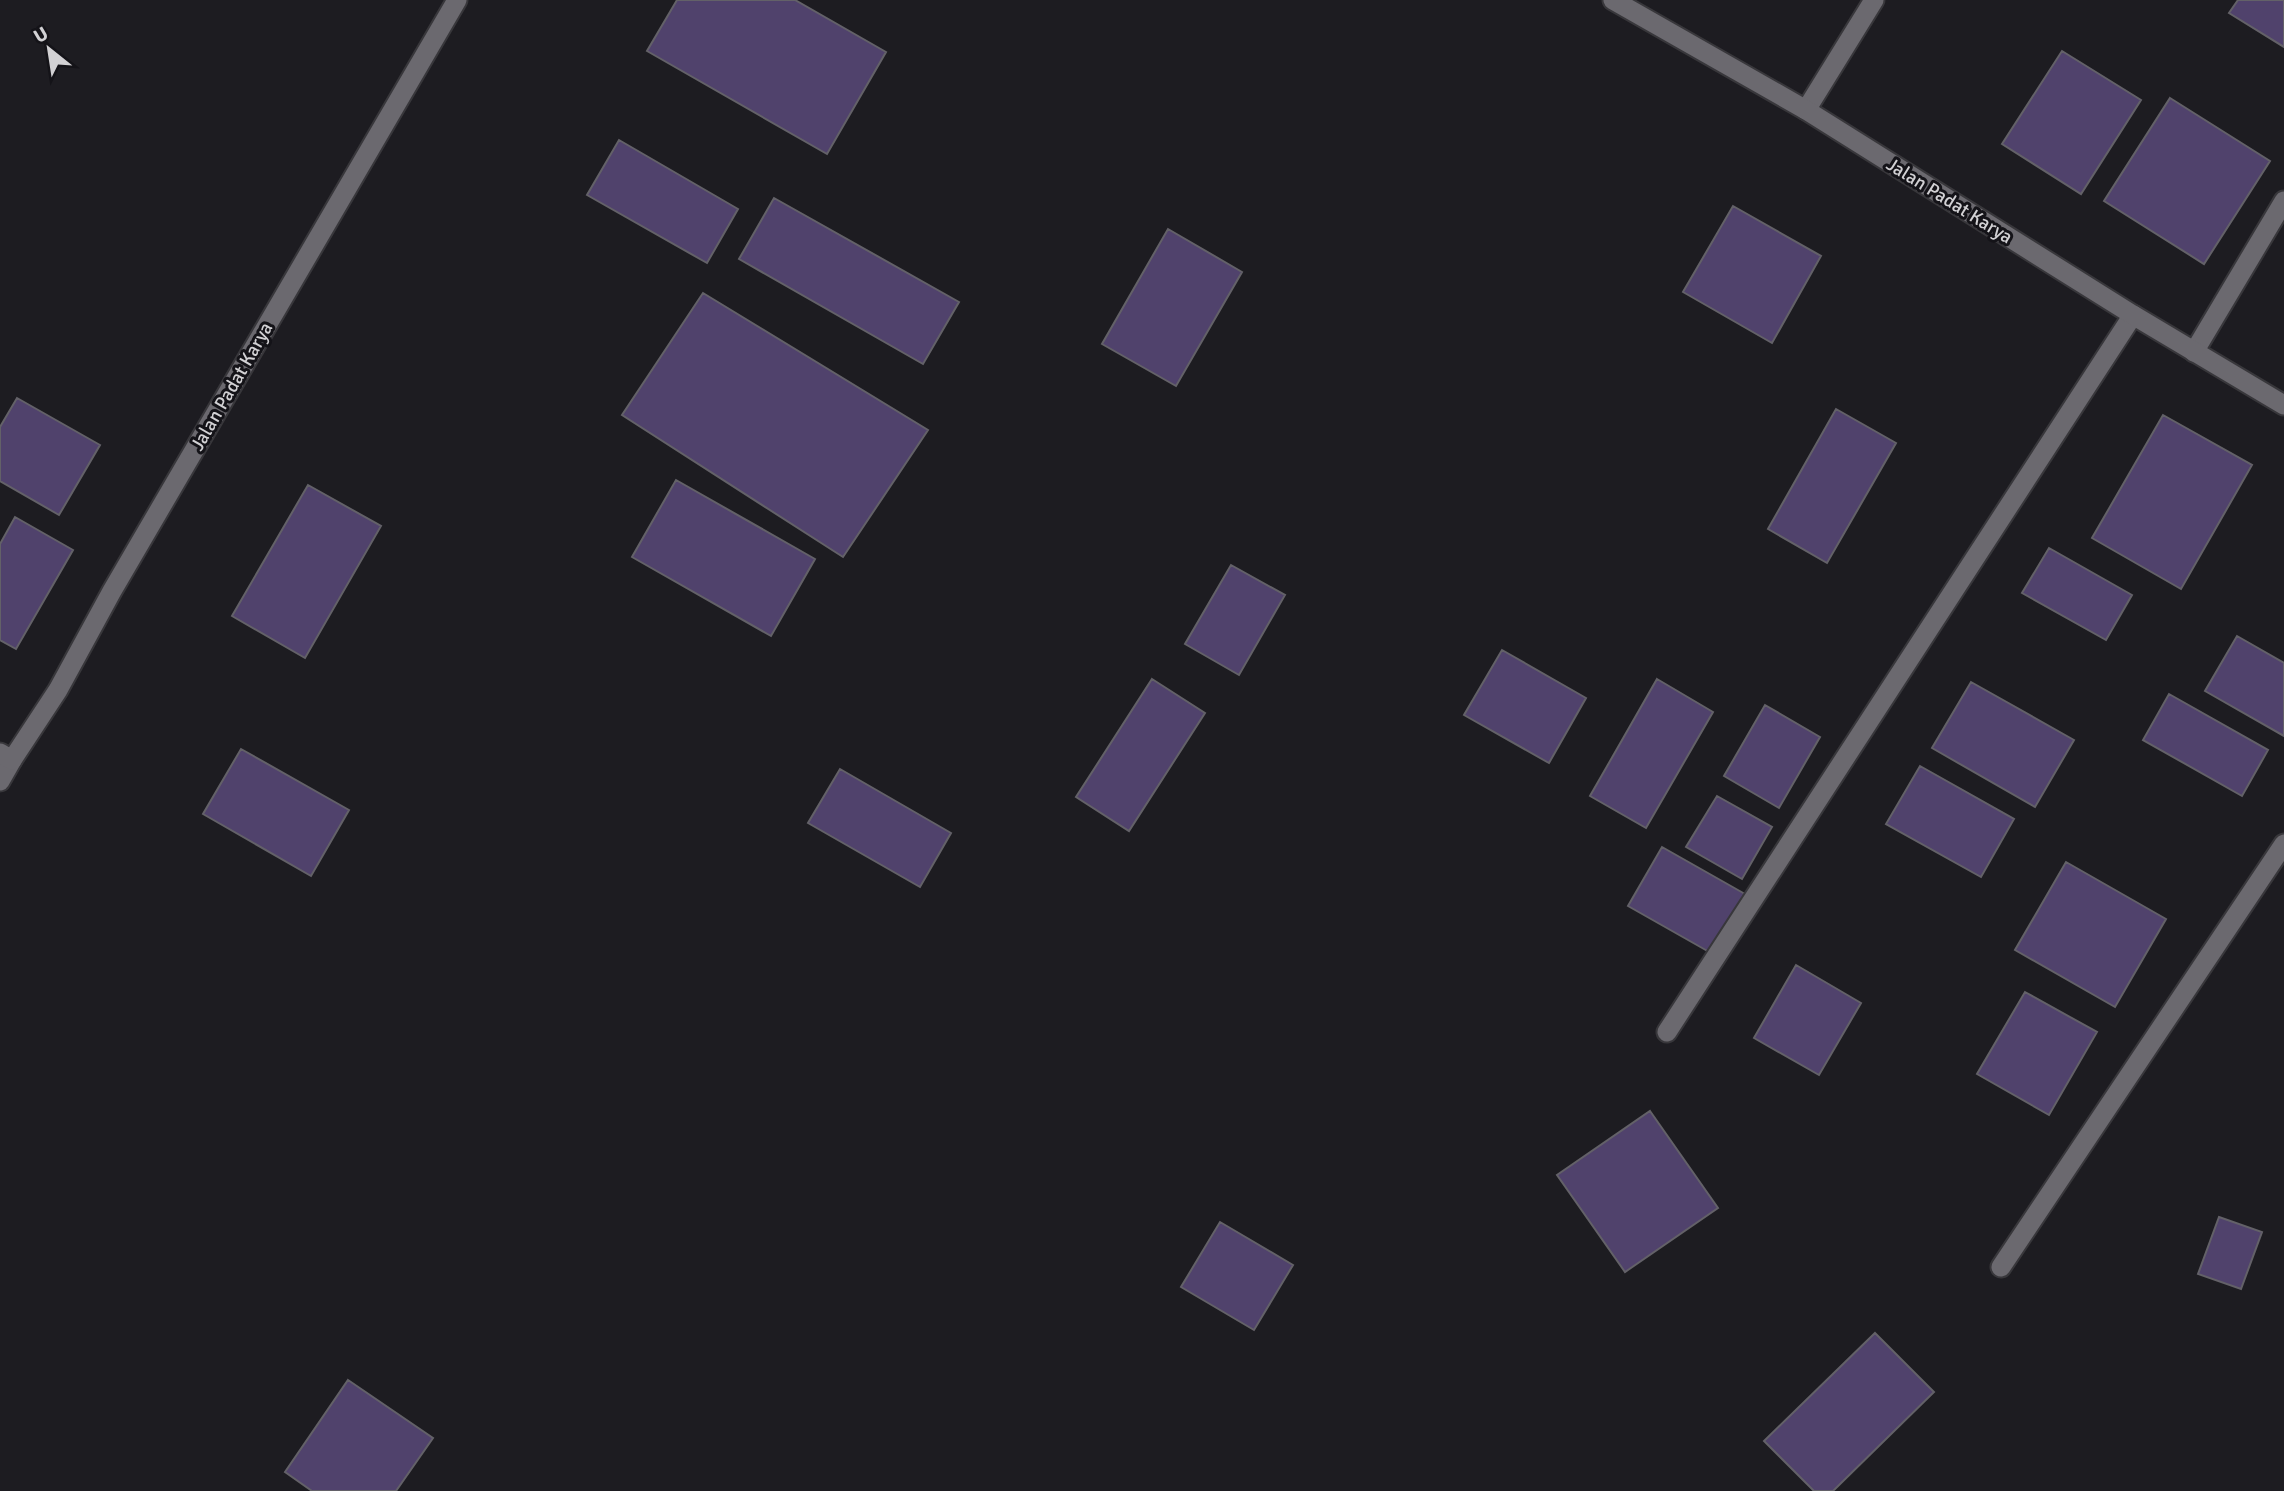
<svg xmlns="http://www.w3.org/2000/svg" width="2284" height="1491" viewBox="0 0 2284 1491" font-family="Signika,sans-serif">
<style>
.building{fill:#50426c;stroke:#636168;stroke-width:2}
.lines{fill:none;stroke-linecap:round;stroke-linejoin:round}
.minor-casing{stroke:#38373b;stroke-width:23}
.tertiary-casing{stroke:#38373b;stroke-width:23}
.minor{stroke:#6b696f;stroke-width:19}
.tertiary{stroke:#6b696f;stroke-width:19}
.labels{text-anchor:middle;stroke-width:6;stroke-linejoin:round;paint-order:stroke}
.street-label{font-size:19px;fill:#d2d1d4;stroke:#141318}
</style>
<rect width="100%" height="100%" fill="#1d1c21"/>
<path class="building" d="M677,0H795L886,52L827,154L647,51Z
M2238,0H2284V47L2229,13Z
M2062,51L2141,100L2081,194L2002,144Z
M2170,98L2270,161L2204,264L2104,201Z
M619,140L738,209L707,263L587,195Z
M774,198L959,302L923,364L739,259Z
M1733,206L1821,256L1772,343L1683,292Z
M1168,229L1242,272L1176,386L1102,344Z
M703,293L928,430L843,557L622,415Z
M17,398L100,445L59,515L0,481V427Z
M1836,409L1896,443L1827,563L1768,529Z
M2163,415L2252,465L2181,589L2092,538Z
M676,480L815,559L771,636L632,557Z
M308,485L381,526L305,658L232,616Z
M15,517L73,550L16,649L0,640V544Z
M2049,548L2132,595L2106,640L2022,593Z
M1231,565L1285,595L1239,675L1185,644Z
M2237,636L2284,663V736L2205,691Z
M1502,650L1586,698L1549,763L1464,715Z
M1152,679L1205,713L1129,831L1076,797Z
M1657,679L1713,712L1646,828L1590,796Z
M1971,682L2074,740L2035,807L1932,748Z
M2169,694L2268,750L2242,796L2143,740Z
M1765,705L1820,737L1779,808L1724,776Z
M241,749L349,810L311,876L203,814Z
M1920,766L2014,819L1981,877L1886,824Z
M840,769L951,833L920,887L808,823Z
M1717,796L1772,827L1742,879L1686,847Z
M1662,847L1745,894L1711,953L1628,906Z
M2066,862L2166,919L2115,1007L2015,950Z
M1796,965L1861,1003L1819,1075L1754,1038Z
M2025,992L2097,1032L2049,1115L1977,1074Z
M1650,1111L1718,1208L1625,1272L1557,1175Z
M2219,1217L2262,1232L2241,1289L2198,1274Z
M1220,1222L1293,1265L1254,1330L1181,1287Z
M1875,1333L1934,1392L1833,1491H1814L1764,1441Z
M348,1380L433,1438L396,1491H312L285,1472Z"/>
<g class="lines">
<defs>
<path id="minor" d="M1806,110L1874,0
M2194,352L2284,201
M0,781L12,760
M1667,1032L2133,315
M2001,1267L2284,844"/>
<path id="tertiary" d="M1613,0L1806,110L2133,315L2284,405
M0,753L12,760L58,690L112,591L457,0"/>
</defs>
<use href="#minor" class="minor-casing"/>
<use href="#tertiary" class="tertiary-casing"/>
<use href="#minor" class="minor"/>
<use href="#tertiary" class="tertiary"/>
</g>
<g class="labels">
<g class="street-label">
<text transform="translate(1950 200) rotate(32)" y="7">Jalan Padat Karya</text>
<text transform="translate(231 386) rotate(-60)" y="7">Jalan Padat Karya</text>
</g>
</g>
<g transform="translate(49 49) rotate(330)" stroke="#141318" stroke-width="5" paint-order="stroke">
<path d="M0-5L12 26L0 18L-12 26Z" fill="#d2d1d4"/>
<text y="-10" font-size="19" font-weight="bold" text-anchor="middle" fill="#d2d1d4">U</text>
</g>
</svg>
